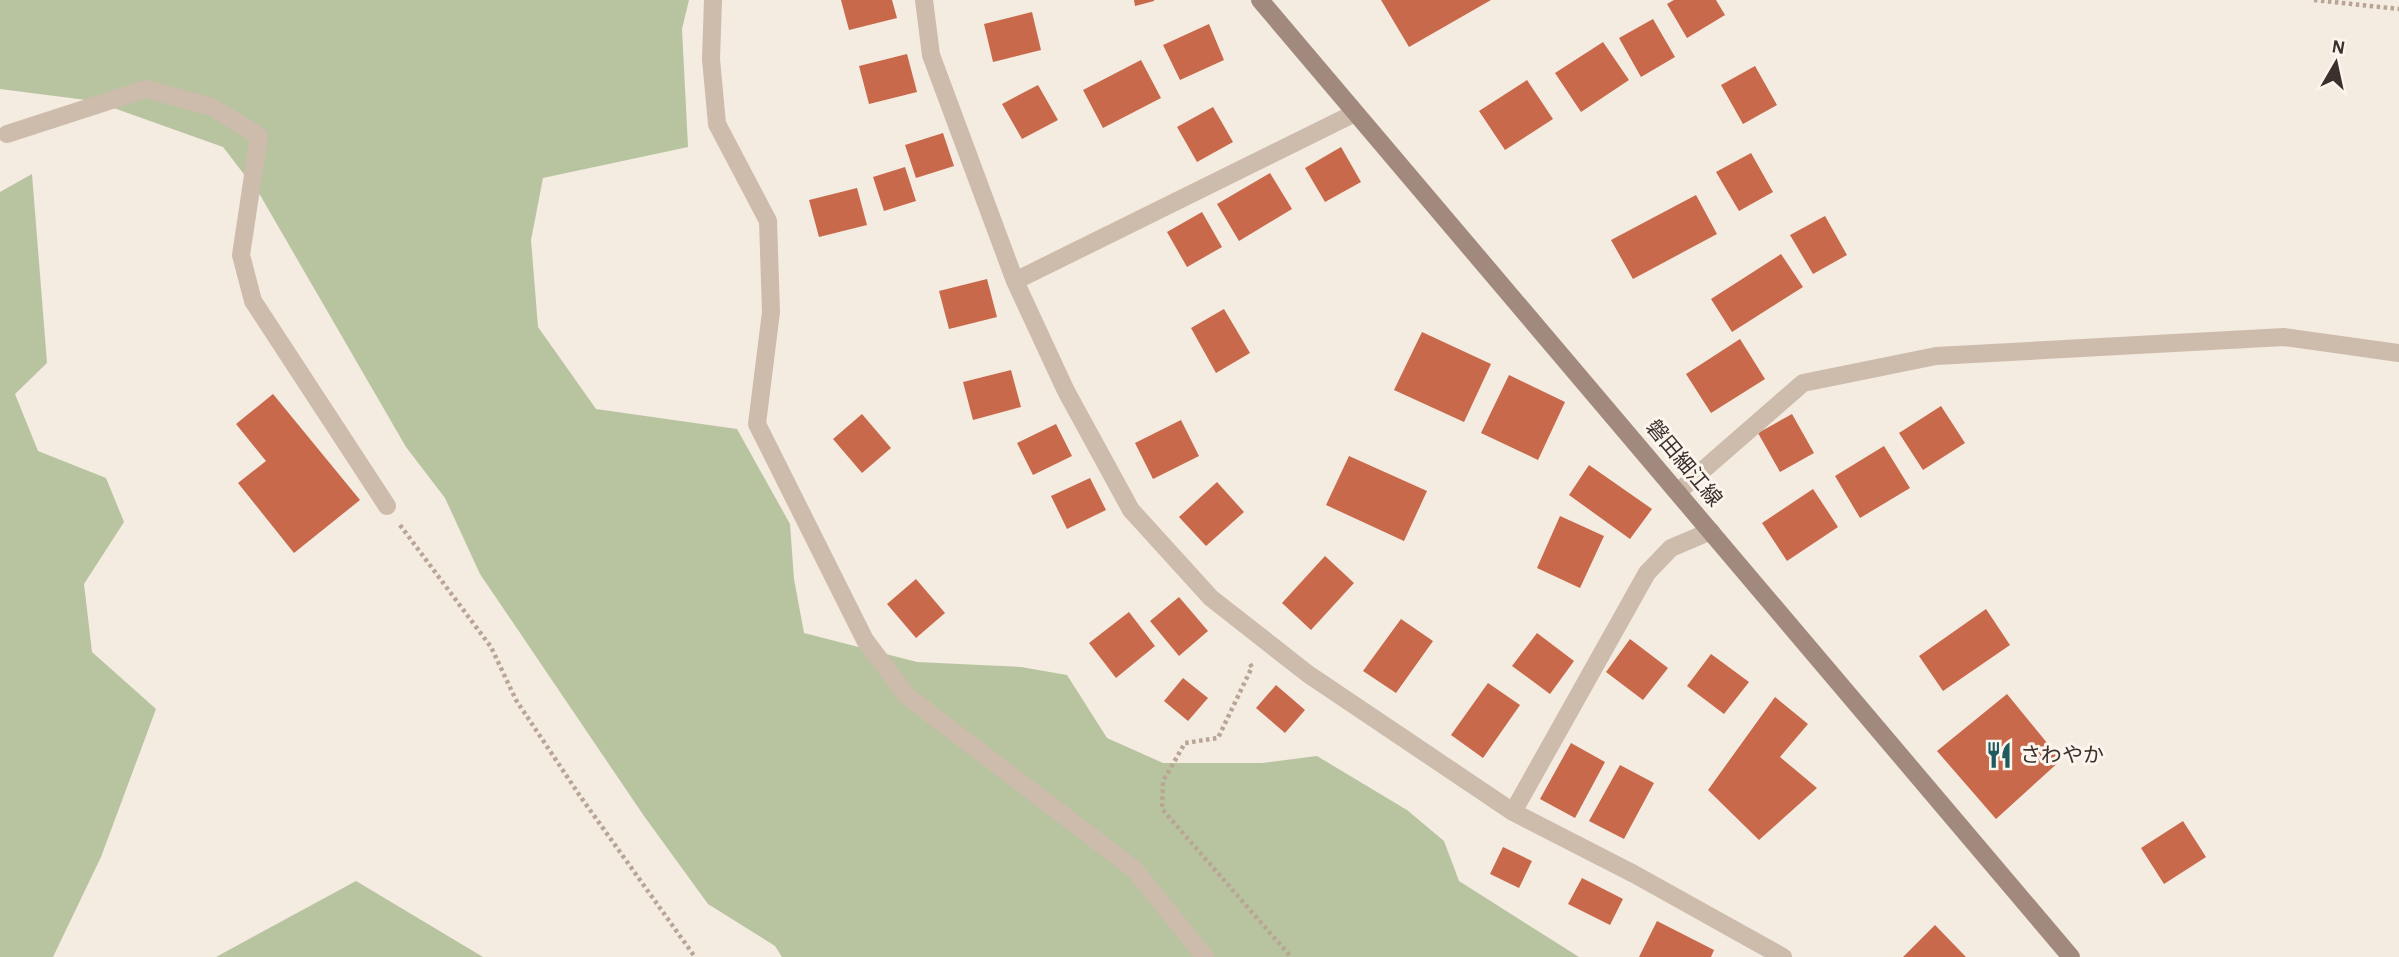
<svg xmlns="http://www.w3.org/2000/svg" width="2399" height="957" viewBox="0 0 2399 957" font-family="'Alegreya Sans','Noto Sans JP',sans-serif">
<style>
.green{fill:#b8c4a0}
.building{fill:#c8694b}
.lines{fill:none;stroke-linecap:round;stroke-linejoin:round}
.path{stroke:#b9a596;stroke-width:4.5;stroke-dasharray:3.5 3.5;stroke-linecap:butt}
.street{stroke:#cdbbac;stroke-width:18}
.secondary{stroke:#a18a7d;stroke-width:18}
.labels{text-anchor:middle;stroke-width:6;stroke-linejoin:round;paint-order:stroke}
.street-label{font-size:21px;fill:#3b302b;stroke:#fbf5ee}
.poi-label{font-size:21px;fill:#3b302b;stroke:#fbf5ee;text-anchor:start}
</style>
<rect width="100%" height="100%" fill="#f4ebe1"/>
<path class="green" d="M0,0H689L682,29L688,147L543,178L531,240L538,327L596,409L737,429L790,524L794,579L804,633L917,662L1021,667L1067,675L1107,738L1163,763H1262L1317,756L1407,810L1444,841L1459,881L1579,957H782L775,946L708,904L644,816L480,574L445,498L406,447L260,195L223,147L94,101L0,89Z
M32,174L47,363L15,394L38,451L106,478L124,522L84,584L92,652L156,709L101,857L53,957H0V192Z
M356,881L483,957H216Z"/>
<path class="building" d="M841,0H892L897,18L849,30Z
M1134,0H1154V1L1135,6Z
M1381,0H1491L1409,47Z
M1674,0H1716L1725,15L1687,38L1667,4Z
M1032,12L1041,50L993,62L984,24Z
M1653,19L1675,57L1641,77L1619,38Z
M1209,24L1224,60L1180,80L1163,45Z
M1603,42L1629,80L1581,112L1555,73Z
M907,54L917,92L869,104L859,66Z
M1141,60L1161,98L1103,128L1083,90Z
M1755,66L1777,105L1743,124L1721,85Z
M1527,80L1553,119L1505,150L1479,111Z
M1038,85L1058,120L1022,139L1002,104Z
M1213,107L1233,142L1197,162L1177,127Z
M943,133L954,166L916,178L905,145Z
M1341,147L1361,182L1325,202L1305,168Z
M1751,153L1773,192L1739,211L1716,172Z
M905,167L916,201L884,211L873,177Z
M1270,173L1292,209L1239,241L1217,204Z
M857,188L867,225L819,237L809,200Z
M1696,195L1717,234L1633,279L1611,240Z
M1202,212L1222,247L1187,267L1167,232Z
M1825,216L1847,255L1813,274L1790,235Z
M1781,254L1803,287L1732,332L1711,299Z
M987,279L997,317L949,329L939,291Z
M1224,309L1250,353L1216,373L1191,328Z
M1422,332L1491,364L1464,422L1394,390Z
M1740,339L1765,379L1711,413L1686,374Z
M1011,370L1021,407L973,420L963,382Z
M1509,375L1565,402L1538,460L1481,433Z
M273,394L360,500L294,553L238,483L266,461L236,424Z
M1941,406L1965,443L1923,470L1899,433Z
M862,414L891,448L862,473L833,439Z
M1792,414L1814,453L1780,472L1758,433Z
M1181,420L1199,456L1153,479L1135,443Z
M1056,424L1072,456L1033,475L1017,443Z
M1884,446L1910,488L1860,518L1835,476Z
M1349,456L1427,491L1404,541L1326,505Z
M1589,465L1652,509L1630,539L1569,495Z
M1090,478L1106,510L1067,529L1051,496Z
M1217,482L1244,512L1206,546L1179,517Z
M1813,489L1838,527L1787,561L1762,523Z
M1560,516L1604,536L1580,588L1537,568Z
M1325,556L1354,583L1311,630L1282,603Z
M916,579L945,613L916,638L887,604Z
M1179,597L1208,631L1179,656L1150,621Z
M1986,609L2010,645L1943,691L1919,656Z
M1129,612L1155,646L1116,678L1089,643Z
M1401,619L1433,641L1396,693L1363,671Z
M1537,633L1574,661L1550,694L1512,666Z
M1630,639L1668,668L1643,700L1606,672Z
M1711,654L1749,682L1724,714L1687,686Z
M1183,678L1208,698L1188,721L1164,701Z
M1488,683L1520,705L1483,758L1451,735Z
M1276,685L1305,710L1285,733L1256,708Z
M2007,694L2061,760L1996,819L1937,751Z
M1775,697L1808,724L1780,757L1817,788L1759,840L1708,790Z
M1571,743L1605,762L1575,818L1540,799Z
M1620,765L1654,783L1624,839L1589,821Z
M2183,821L2206,857L2164,884L2141,848Z
M1503,847L1532,861L1519,888L1490,874Z
M1582,878L1623,899L1610,925L1568,904Z
M1657,921L1714,950L1711,957H1639Z
M1935,925L1966,957H1903Z"/>
<g class="lines">
<path class="path" d="M2314,0L2399,9
M400,525L491,647L516,700L580,796L695,957
M1250,664L1252,667L1218,738L1185,743L1163,781L1162,809L1291,957"/>
<path class="street" d="M713,0L711,59L717,124L768,221L771,312L757,424L865,640L907,696L1134,869L1205,957
M924,0L931,55L1015,281L1066,391L1131,510L1211,598L1308,674L1513,812L1634,874L1783,957
M7,134L146,89L212,107L259,136L241,255L253,301L387,506
M1015,281L1355,113
M1679,491L1803,383L1936,356L2284,337L2399,353
M1513,812L1647,573L1671,548L1711,531"/>
<path class="secondary" d="M1260,0L2071,957"/>
</g>
<defs>
<symbol id="restaurant-bare" viewBox="-9 -9 18 18"><path d="M-5-6h1v4h1v-4h1v4h1v-4h1v5L-1.5 .5V6h-2V.5L-5-1ZM5-6V6H3V1.5H1.5Q1.5-4 5-6Z" fill="#1f5a5e" stroke="#fbf5ee" stroke-width="2.5" paint-order="stroke"/></symbol>
</defs>
<g fill-rule="evenodd">
<use href="#restaurant-bare" x="1980" y="736" width="38" height="38"/>
</g>
<g class="labels">
<g class="street-label">
<text transform="translate(1684 463) rotate(50)" y="7">磐田細江線</text>
</g>
<g class="poi-label">
<text x="2020" y="762">さわやか</text>
</g>
</g>
<g transform="translate(2336 63) rotate(9)" stroke="#fbf5ee" stroke-width="5" paint-order="stroke">
<path d="M0-5L12 26L0 18L-12 26Z" fill="#3b302b"/>
<text y="-10" font-size="19" font-weight="bold" text-anchor="middle" fill="#3b302b">N</text>
</g>
</svg>
